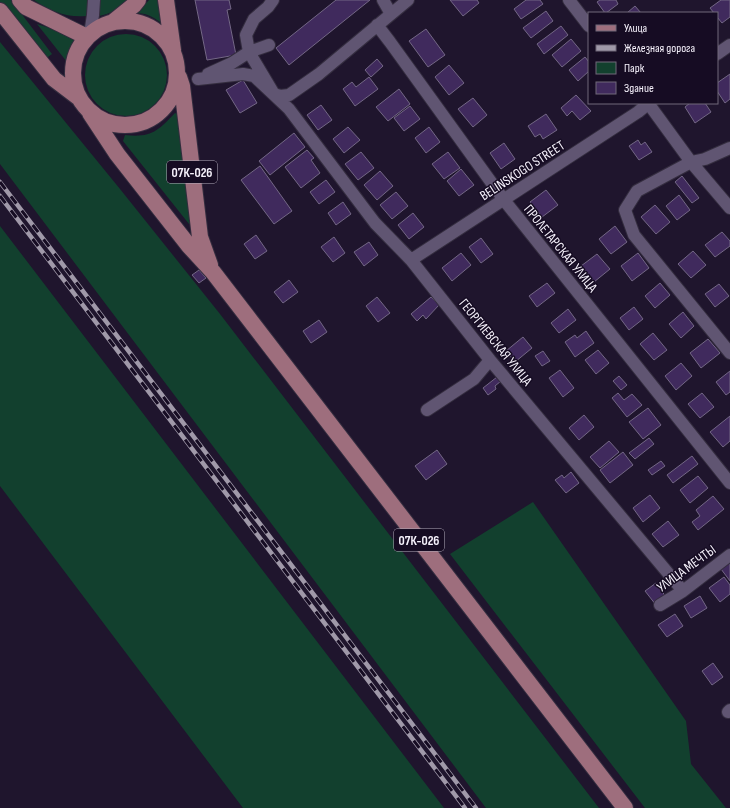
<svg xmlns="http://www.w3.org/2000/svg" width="730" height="808" viewBox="0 0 730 808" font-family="'Sofia Sans Condensed',sans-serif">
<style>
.green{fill:#12402e}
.building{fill:#402a5d;stroke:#736785}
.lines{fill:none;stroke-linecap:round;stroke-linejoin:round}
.minor-casing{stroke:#342d3f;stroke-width:14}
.major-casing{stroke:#342d3f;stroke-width:18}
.minor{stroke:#605572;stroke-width:12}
.major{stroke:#9e6e7d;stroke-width:16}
.rail-casing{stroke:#a099a9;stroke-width:4.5}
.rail{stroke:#160c23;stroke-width:3;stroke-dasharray:9;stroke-linecap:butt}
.labels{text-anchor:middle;stroke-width:3;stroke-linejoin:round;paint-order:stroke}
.shield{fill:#160c23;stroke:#b3adbb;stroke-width:1}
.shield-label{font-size:13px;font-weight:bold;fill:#f6f2fc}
.street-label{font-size:14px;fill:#f6f2fc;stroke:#160c23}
</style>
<rect width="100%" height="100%" fill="#1f152d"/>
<path class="green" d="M0,0H11L52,54L44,60L0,2Z
M34,0H90L89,8L86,16C68,18 49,11 34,0Z
M99,0H130C120,7 111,14 99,16Z
M149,0H162L165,26C155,18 150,14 137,13Z
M37,24L59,31L79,35L72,49L67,62Z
M85 75a41 41 0 1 1 82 0a41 41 0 1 1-82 0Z
M0,42L120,189L220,314L599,808H486L0,164Z
M175,113L180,115L194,221L189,224L123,141L125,135C151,138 158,131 175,113Z
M0,226L444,808H243L0,486Z
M533,502L686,721L691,764L726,808H645L450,554Z"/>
<path class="building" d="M195,0H229L231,9L227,10L236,55L207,60Z
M336,0H370L289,65L276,48Z
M450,0H477L479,3L463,16Z
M526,0H540L543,4L521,19L514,9Z
M600,0H616L618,4L606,13H605L597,2Z
M721,0H730V17L722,23L717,17V13H714L710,8Z
M635,6L641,13H627Z
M546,11L553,21L531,38L523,28Z
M561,26L568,35L544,54L537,44Z
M426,29L445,55L428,67L409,41Z
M571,39L581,51L562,67L552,55Z
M585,57L589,62V71L578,81L569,70Z
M377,59L383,66L371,77L365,70Z
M449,65L464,83L449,95L435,77Z
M730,74V99L725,103L717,91V83Z
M369,77L378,89L355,106L343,89L352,82L356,87Z
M243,80L257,103L240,113L226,90Z
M399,89L410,104L388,121L376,107Z
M576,95L591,111L580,120L572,111L567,116L561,108Z
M473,98L487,115L473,127L458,109Z
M690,103H705L711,112L695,123L685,107Z
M321,105L332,120L318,130L307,115Z
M410,106L420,119L404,131L394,118Z
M546,114L557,130L543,139L540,134L535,137L528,126Z
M348,127L360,140L344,153L333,139Z
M429,127L440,142L426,153L415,138Z
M294,133L305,147L270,175L259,161Z
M638,140L641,145L645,142L652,152L639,160L629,146Z
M504,143L515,159L501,169L490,153Z
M307,150L314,158L311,160L320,173L301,188L285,167Z
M361,152L374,168L358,180L345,164Z
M448,152L460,168L444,179L432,164Z
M260,166L292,211L274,224L241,180Z
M461,169L474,185L459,196L447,181Z
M380,171L393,186L377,200L364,185Z
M682,176L699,198L692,203L675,182Z
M326,180L335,192L319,204L310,192Z
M546,190L558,205L542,217L530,202Z
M396,192L408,206L392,219L380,205Z
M679,195L690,210L677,220L666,206Z
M343,202L351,214L336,225L328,213Z
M655,205L670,222L656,234L641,217Z
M413,213L424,227L409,239L398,225Z
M615,226L627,242L611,254L599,239Z
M722,232L730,241V246L715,257L705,245Z
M256,235L267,251L255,259L244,244Z
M334,237L345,253L333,262L321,247Z
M481,238L493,254L481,263L469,247Z
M369,242L378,255L364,266L354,252Z
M693,251L706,265L691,278L678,264Z
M461,253L471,265L452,281L442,268Z
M638,253L649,268L632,281L621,266Z
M597,254L610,269L594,282L581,266Z
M199,270L206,278L199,283L192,275Z
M289,280L298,292L283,303L274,292Z
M547,283L555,293L537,307L529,296Z
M660,283L670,295L655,308L645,296Z
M719,284L729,296L715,307L705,294Z
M377,297L390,313L378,322L366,306Z
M431,297L439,305L426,319L423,315L417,321L411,314Z
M634,307L643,319L629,330L620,318Z
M568,309L576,320L559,333L551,323Z
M683,312L694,326L681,338L669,324Z
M319,320L327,332L311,343L303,331Z
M586,331L594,343L575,357L565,342L575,335L577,338Z
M653,333L667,350L654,360L640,344Z
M523,337L532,348L515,362L506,351Z
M708,339L720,353L701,368L690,353Z
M598,350L609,363L596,374L585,360Z
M543,351L550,361L542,366L535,356Z
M681,363L692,376L676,390L665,376Z
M560,370L574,388L563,397L549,378Z
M730,371V392L726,395L716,382Z
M619,376L627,385L621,390L613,381Z
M497,377L501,381L495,386L496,389L488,395L483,388Z
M618,393L624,400L632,394L642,405L627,417L612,398Z
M702,393L714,407L700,418L688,404Z
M648,408L661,425L643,439L629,422Z
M584,415L594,427L579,440L569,428Z
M730,416V441L723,447L710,432Z
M649,438L654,444L635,459L629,453Z
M609,441L619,452L600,468L590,457Z
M437,450L447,464L426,480L415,466Z
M623,452L633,465L610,483L600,470Z
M692,456L698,464L673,483L667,475Z
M661,461L665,466L652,475L648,470Z
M571,472L579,483L566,493L555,480L562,475L564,478Z
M698,476L708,488L690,503L680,490Z
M650,495L660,508L643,522L633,508Z
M713,496L724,509L698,530L692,522L700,516L696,510Z
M668,521L679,535L663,547L652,534Z
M730,562V581L721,569Z
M724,577L730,585V594L720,602L709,588Z
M656,583L666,597L656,605L645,591Z
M700,596L707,608L691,618L684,606Z
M675,614L683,626L667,637L658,625Z
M713,663L723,677L712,685L702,671Z"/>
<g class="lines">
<defs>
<path id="minor" d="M273,0L268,7L254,19L246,35L249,52L274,94L280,96L289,95L319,74L408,0
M383,0L391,14
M569,0L589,26
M377,25L390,42L504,200L730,483
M90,34L93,15L94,0
M717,54L730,45
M208,74L232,63L249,52L269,45
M198,79L243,74L254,76L289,109L375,223L411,260L490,360L683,591
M648,103L691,162L730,208
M730,148L705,159L691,162L637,191L625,210L634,235L730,353
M411,260L638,112L649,103
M427,410L474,379L490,360
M660,605L683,591L730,555
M728,712L730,710"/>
<path id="major" d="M20,0L26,7L87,37
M166,0L173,50
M0,11L54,79L79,98
M73 73a52 52 0 1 1 104 0a52 52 0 1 1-104 0Z
M113,22L134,5L138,0
M179,77L182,86L200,237L210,265
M90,113L117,154L189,246L213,272L625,808"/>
</defs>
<use href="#minor" class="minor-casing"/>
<use href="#major" class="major-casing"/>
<use href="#minor" class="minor"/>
<use href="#major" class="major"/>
<defs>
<path id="rail" d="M0,182L476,808
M0,196L465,808"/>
</defs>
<use href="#rail" class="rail-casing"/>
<use href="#rail" class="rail"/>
</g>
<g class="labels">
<g class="shield">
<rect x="167" y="161" width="50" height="22" rx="3"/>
<rect x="394" y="529" width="50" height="22" rx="3"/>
</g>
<g class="shield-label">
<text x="192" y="177">07К-026</text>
<text x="419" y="545">07К-026</text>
</g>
<g class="street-label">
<text transform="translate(522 170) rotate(-33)" y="5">BELINSKOGO STREET</text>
<text transform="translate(561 248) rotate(51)" y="5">ПРОЛЕТАРСКАЯ УЛИЦА</text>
<text transform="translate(496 342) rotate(51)" y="5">ГЕОРГИЕВСКАЯ УЛИЦА</text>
<text transform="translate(686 568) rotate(-36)" y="5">УЛИЦА МЕЧТЫ</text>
</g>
</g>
<rect x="588" y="12" width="130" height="92" fill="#160c23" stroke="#70687a"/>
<rect x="596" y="25" width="20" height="6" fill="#9e6e7d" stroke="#70687a"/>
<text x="624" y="32" font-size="12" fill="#f6f2fc">Улица</text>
<rect x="596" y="45" width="20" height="6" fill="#a099a9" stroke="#70687a"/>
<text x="624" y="52" font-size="12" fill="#f6f2fc">Железная дорога</text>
<rect x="596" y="62" width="20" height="12" fill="#12402e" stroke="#70687a"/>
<text x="624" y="72" font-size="12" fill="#f6f2fc">Парк</text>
<rect x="596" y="82" width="20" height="12" fill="#402a5d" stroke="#70687a"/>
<text x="624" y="92" font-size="12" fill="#f6f2fc">Здание</text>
</svg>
